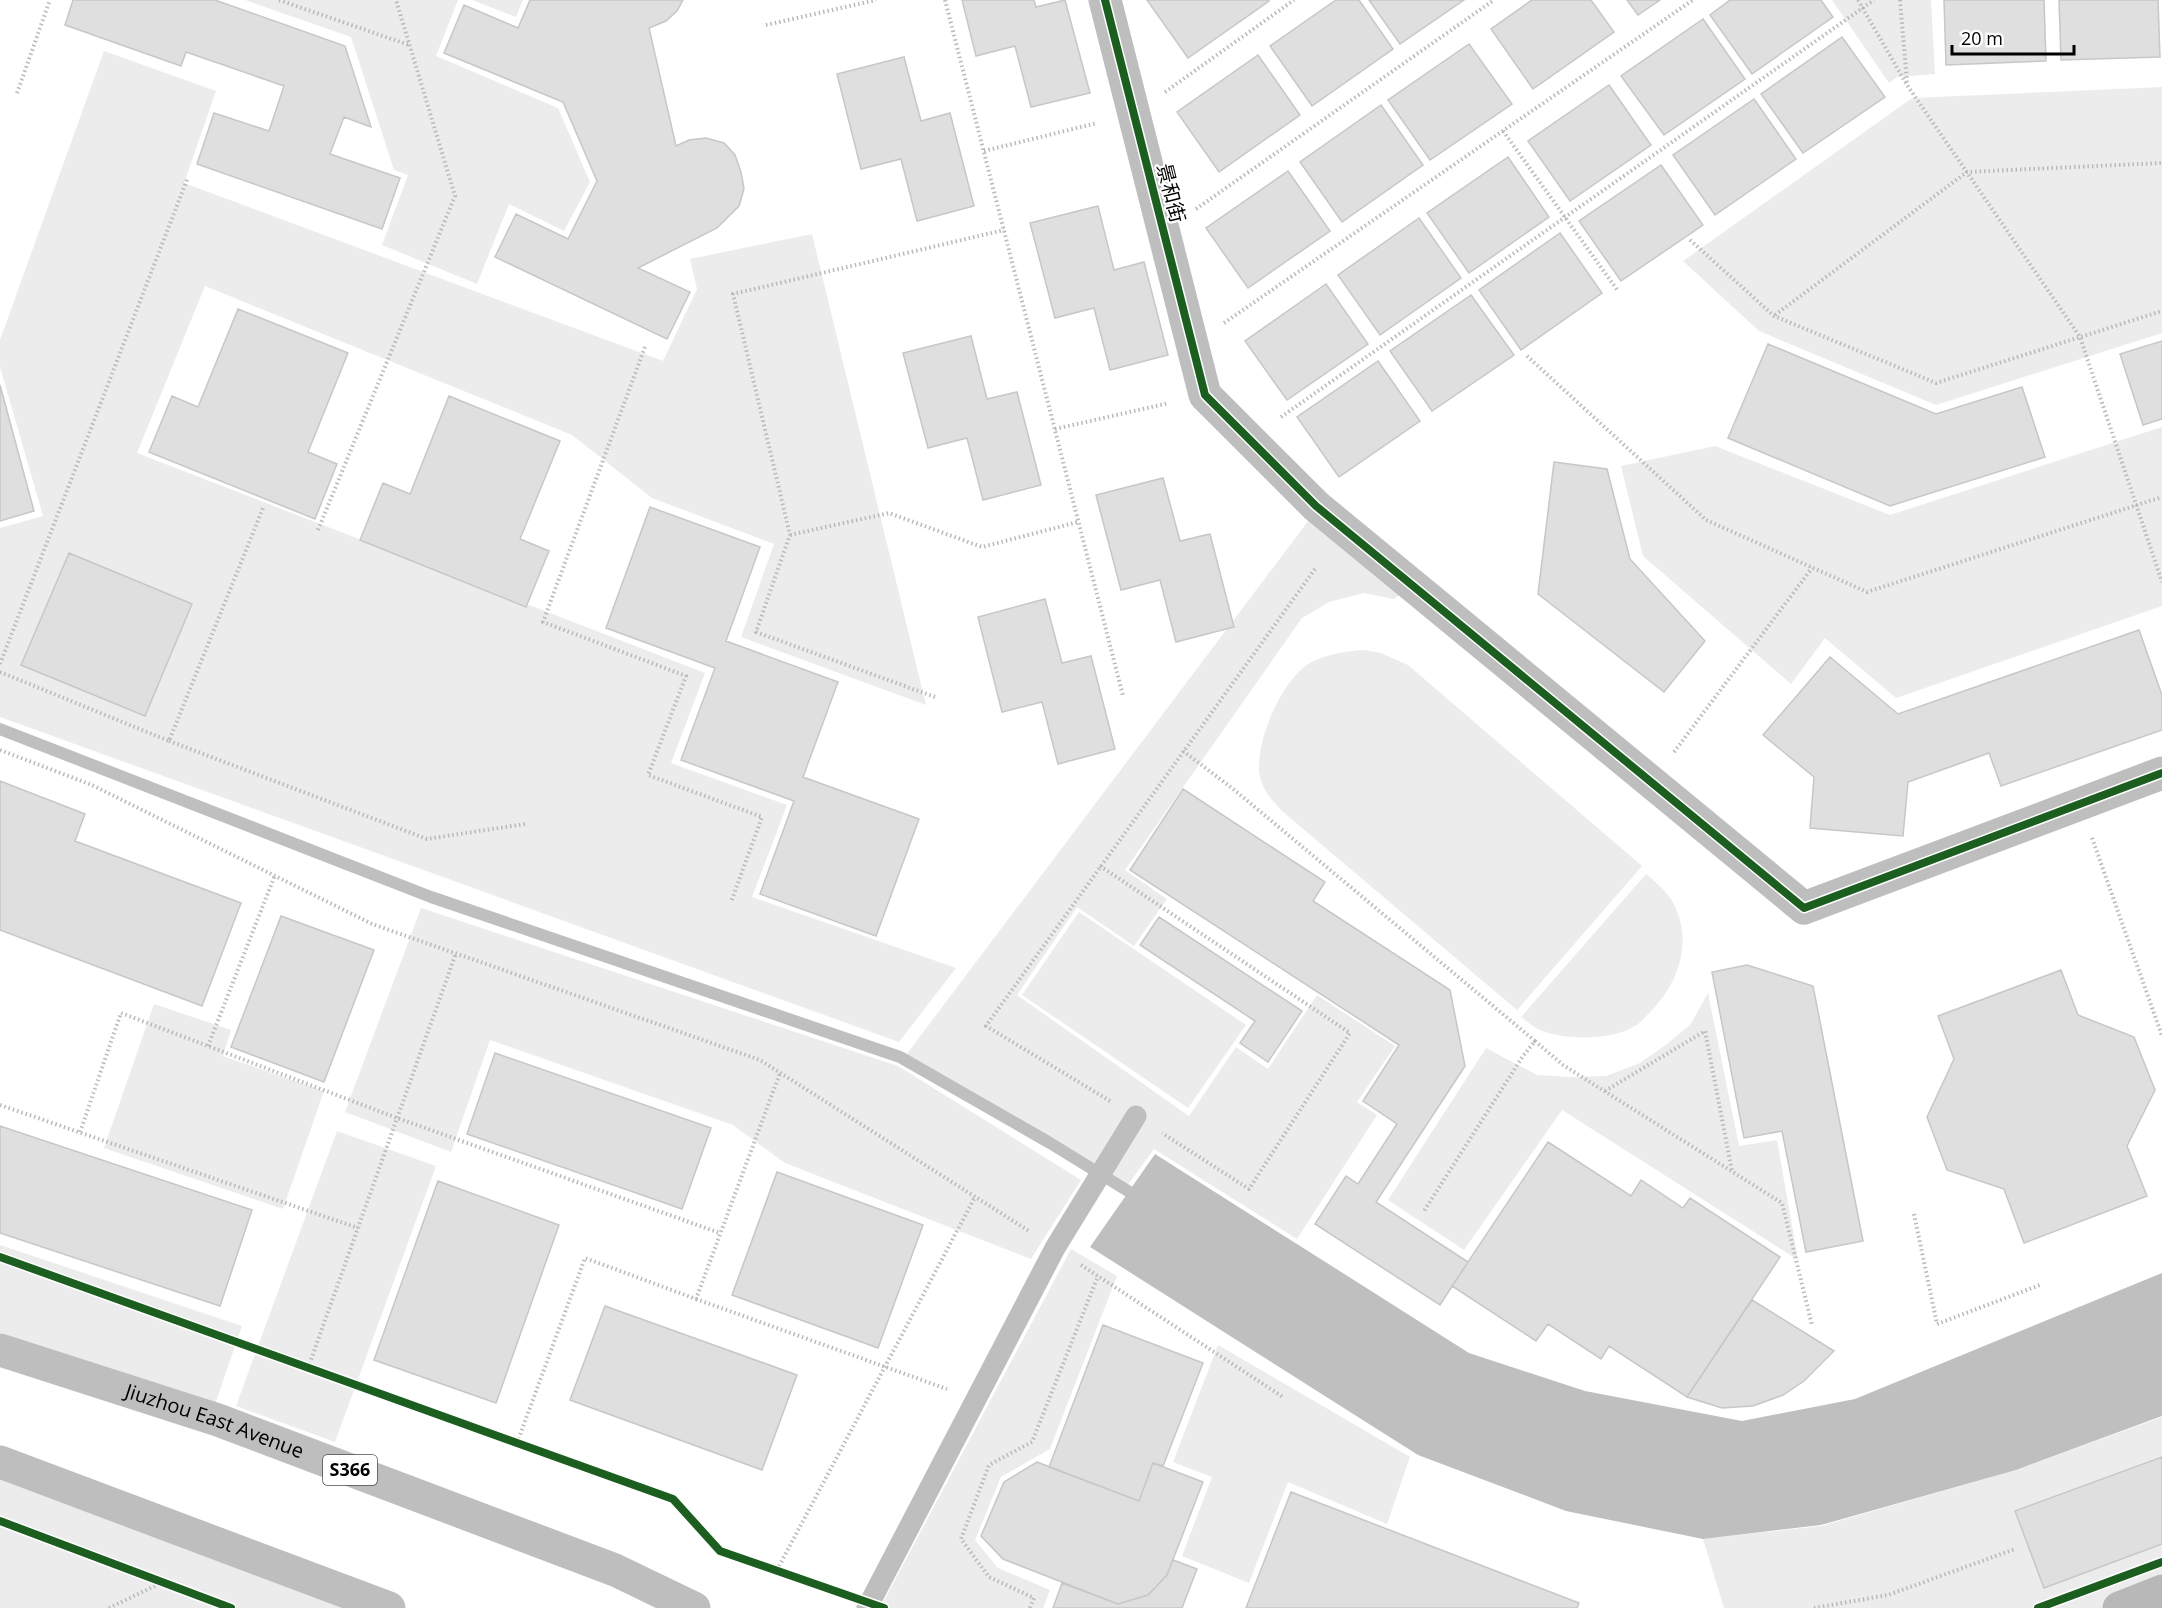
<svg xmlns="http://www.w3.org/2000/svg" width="2162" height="1608" viewBox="0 0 2162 1608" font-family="'Open Sans','Noto Sans SC',sans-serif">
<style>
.green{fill:#ececec}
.water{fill:#bfbfbf}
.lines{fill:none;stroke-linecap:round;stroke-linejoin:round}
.stream{stroke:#bfbfbf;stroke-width:12}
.building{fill:#dfdfdf;stroke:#c7c7c7;stroke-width:1.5}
.path{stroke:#b9b9b9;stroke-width:4;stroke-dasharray:1.5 3;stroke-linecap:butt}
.lane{stroke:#bebebe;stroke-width:21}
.street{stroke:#bebebe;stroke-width:33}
.secondary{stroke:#b8b8b8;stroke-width:33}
.primary{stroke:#bebebe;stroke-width:33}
.cycleway-casing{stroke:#fff;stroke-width:11}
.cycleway{stroke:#1b5e20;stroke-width:8}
.labels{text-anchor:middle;stroke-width:4.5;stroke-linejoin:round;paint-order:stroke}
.shield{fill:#fff;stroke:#4c4c4c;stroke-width:1.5}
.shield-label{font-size:18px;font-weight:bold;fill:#000}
.street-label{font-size:20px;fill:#000;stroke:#fff}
</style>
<rect width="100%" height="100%" fill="#fff"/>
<path class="green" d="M245,0H458L436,56L558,108L590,182L564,231L509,204L477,284L382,245L408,175L394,170L351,37Z
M472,0H523L516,17Z
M1832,0H1931L1935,74L1897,77L1889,83Z
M104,51L216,91L184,183L663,361L697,289L690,259L812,234L926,705L741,637L774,544L652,498L572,435L205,286L137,453L705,673L671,763L787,805L752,897L956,968L899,1042L0,717V528L43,516L0,367V340Z
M2162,87V333L1936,405L1759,331L1683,261L1912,98Z
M2162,427V606L1896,698L1825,638L1791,684L1643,556L1621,466L1715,446L1890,515Z
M1315,512L1408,588L1394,599L1364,593L1329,602L1302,618L1125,870L1167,899L1134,946L1077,907L1017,995L1189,1116L1236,1047L1268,1069L1317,995L1395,1046L1357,1102L1377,1115L1297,1239L1154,1149L1127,1186L906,1055Z
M1364,650L1381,653L1408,665L1642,866L1517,1010L1282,811C1273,801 1263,791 1260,777C1253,745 1282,679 1310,663C1327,654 1345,651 1364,650Z
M1646,874C1658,884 1670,894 1676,909C1692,945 1677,984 1652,1010C1647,1015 1641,1023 1635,1026C1612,1041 1560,1041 1536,1028C1531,1025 1526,1020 1521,1017Z
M421,908L898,1066L1081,1180L1031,1259L785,1163L733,1125L490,1040L451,1152L345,1112Z
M1079,912L1246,1025L1188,1108L1022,995Z
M1708,993L1739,1146L1777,1140L1798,1260L1562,1110L1464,1250L1388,1200L1486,1048L1537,1075L1570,1077L1606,1076L1640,1063L1667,1044L1690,1025Z
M154,1004L231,1030L223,1056L324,1091L283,1209L104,1148Z
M337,1131L436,1166L335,1442L236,1406Z
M0,1245L242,1326L214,1407L0,1335Z
M1071,1249L1117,1276L1050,1449L1001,1477L975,1540L998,1568L1050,1590L1043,1608H880Z
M1218,1345L1410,1457L1387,1524L1288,1482L1249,1583L1182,1556L1212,1477L1173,1462Z
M2162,1417V1591L2117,1608H1724L1703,1539L1821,1526L2016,1470Z
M0,1476L352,1608H0Z"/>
<path class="water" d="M1155,1154L1469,1353L1585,1391L1742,1421L1855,1399L2162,1273V1416L2016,1470L1821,1525L1703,1539L1566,1511L1418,1455L1090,1247Z"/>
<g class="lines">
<path class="stream" d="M0,729L431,897L900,1057L1050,1143L1141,1199"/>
</g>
<path class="building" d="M73,0H215L345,46L371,127L344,117L330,154L400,178L382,229L197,164L214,113L269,131L284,86L186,52L181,66L65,25Z
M530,0H683L677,11L666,21L649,28L676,146L689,140L706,138L724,143L735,155L741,172L744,189L739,206L717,228L638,268L690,292L667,339L495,257L516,214L568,239L597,181L563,102L444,53L464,5L518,28Z
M962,0H1034L1036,7L1065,0L1090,93L1031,107L1015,46L976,56Z
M1147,0H1269V1L1188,58Z
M1336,0H1359L1393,49L1312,106L1270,46Z
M1369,0H1464L1400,44Z
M1532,0H1591L1614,32L1533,89L1491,29Z
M1627,0H1660L1638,15Z
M1730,0H1821L1833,17L1752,74L1710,15Z
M1944,0H2044L2046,61L1946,65Z
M2059,0H2158L2160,57L2061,60Z
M1703,19L1745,79L1664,135L1621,76Z
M1842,37L1885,97L1803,153L1761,94Z
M1469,44L1512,104L1430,160L1388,100Z
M1258,55L1300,115L1219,172L1177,112Z
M904,57L921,121L950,113L974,206L917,221L901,159L861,169L837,74Z
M1609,85L1651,145L1570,201L1528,141Z
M1754,99L1796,159L1715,215L1673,155Z
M1381,105L1423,165L1342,222L1300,162Z
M1508,157L1549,217L1469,273L1427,213Z
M1661,165L1703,225L1621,281L1579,221Z
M1288,171L1330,231L1248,288L1206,228Z
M1098,206L1114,270L1144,262L1168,355L1110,370L1094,308L1055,318L1030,223Z
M1419,218L1461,278L1380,335L1338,275Z
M1560,233L1602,293L1521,350L1479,290Z
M1326,284L1368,344L1287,400L1245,341Z
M1471,295L1514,355L1432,411L1390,351Z
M238,309L348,353L308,452L337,464L315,519L149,452L172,396L198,407Z
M971,336L987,399L1017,392L1041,485L983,500L967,438L928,448L903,353Z
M2162,341V419L2143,425L2120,354Z
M1768,344L1936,414L2022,387L2045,457L1890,506L1728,438Z
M1378,361L1420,421L1339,477L1297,417Z
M0,385L34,511L0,521Z
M449,396L560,441L520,539L549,551L526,607L360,540L383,483L410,494Z
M1554,462L1607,469L1630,559L1705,641L1664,692L1538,594Z
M1163,478L1180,541L1210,534L1234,627L1176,642L1160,580L1121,590L1096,495Z
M650,507L760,547L726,641L838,682L803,777L919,819L876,936L760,894L794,801L681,760L715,668L606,628Z
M69,553L192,604L145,716L21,665Z
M1045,599L1062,663L1091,656L1115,749L1058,764L1042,702L1002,712L978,617Z
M2139,630L2162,695V730L2001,786L1989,753L1908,782L1903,836L1810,828L1814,777L1763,735L1830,657L1898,714Z
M0,781L85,814L75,841L241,903L202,1006L0,930Z
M1183,789L1325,882L1313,901L1450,990L1465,1066L1376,1202L1468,1262L1440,1305L1315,1224L1346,1176L1358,1184L1397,1124L1363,1101L1399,1045L1130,870Z
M281,916L374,950L324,1082L231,1047Z
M1159,917L1302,1011L1268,1062L1240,1043L1255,1021L1140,945Z
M1747,965L1813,986L1863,1241L1806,1252L1782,1131L1744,1138L1712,972Z
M2061,970L2078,1015L2134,1037L2155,1090L2127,1146L2147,1196L2024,1243L2004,1189L1947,1170L1927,1117L1954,1059L1938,1016Z
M495,1053L711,1128L682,1209L467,1134Z
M0,1126L252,1210L220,1306L0,1233Z
M1548,1142L1631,1196L1641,1180L1683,1208L1690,1198L1780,1257L1687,1397L1609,1346L1601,1359L1548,1324L1536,1341L1452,1286Z
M777,1172L923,1225L878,1348L732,1295Z
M438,1181L559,1225L496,1403L374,1360Z
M1752,1300L1834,1351L1804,1381L1783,1395L1753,1406L1722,1408L1687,1397Z
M605,1306L797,1375L762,1470L570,1400Z
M1103,1325L1203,1363L1163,1466L1153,1463L1139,1501L1049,1467Z
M2162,1457V1544L2044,1588L2015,1511Z
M1037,1462L1139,1501L1153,1463L1203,1482L1167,1575L1148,1595L1118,1604L1003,1559L981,1536L1004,1482Z
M1291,1492L1579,1603L1577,1608H1246Z
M1173,1560L1197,1569L1182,1608H1053L1062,1583L1118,1604L1148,1595L1167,1575Z"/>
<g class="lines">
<path class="path" d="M279,0L409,45
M945,0L1123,696
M1858,0L1907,85L2080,337L2162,582
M1900,0L1907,82
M766,25L876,0
M1165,92L1294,0
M17,93L50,0
M1503,131L1618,291
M984,151L1097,123
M1196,209L1494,0
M1690,240L1774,316L1936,383L2162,311
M1775,315L1967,172L2162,163
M1224,323L1693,0
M645,347L543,622L686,676L648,775L762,817L731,902
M1527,356L1706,520L1867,592L2162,497
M1281,417L1874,0
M1055,429L1169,403
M318,530L455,196L396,0
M790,535L889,513L982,547L1078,522
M0,664L188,177
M0,672L169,741L263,508
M935,697L756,632L790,535L733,294L1004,230
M169,741L427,839L525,824
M0,750L92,785L372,924L760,1060L1029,1231
M1183,751L1232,788L1535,1041L1523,1056L1424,1211
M1674,752L1812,568
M2092,838L2162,1036
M1100,866L1350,1033L1249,1189L1162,1133
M1535,1041L1563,1065L1782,1203L1812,1325
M208,1046L275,875
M1605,1091L1705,1031L1732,1171
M1110,1101L986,1026L1315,569
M0,1105L358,1228
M80,1132L121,1013L397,1118L720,1233
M1914,1214L1937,1324L2040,1285
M1081,1265L1283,1397
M696,1299L947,1389
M308,1368L456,953
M517,1443L585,1258L696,1299L780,1073
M777,1570L975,1197
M109,1608L163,1582
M1030,1608L1034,1598L989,1577L961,1539L989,1465L1032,1442L1098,1276
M1814,1608L1888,1595L2015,1549"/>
<path class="lane" d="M867,1608L1055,1248L1136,1116"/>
<path class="street" d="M1105,0L1205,395L1316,506L1804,908L2162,773"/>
<path class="secondary" d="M2119,1608L2162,1591"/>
<g class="primary">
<path id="s1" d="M0,1350L218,1420L615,1570L694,1608"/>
<path d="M0,1462L389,1608"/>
</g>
<defs>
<path id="cycleway" d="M1105,0L1205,395L1316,506L1804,908L2162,773
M0,1257L673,1499L720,1551L884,1608
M0,1521L231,1608
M2038,1608L2162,1562"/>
</defs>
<use href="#cycleway" class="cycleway-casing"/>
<use href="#cycleway" class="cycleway"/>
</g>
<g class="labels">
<rect class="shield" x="323" y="1455" width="54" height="30" rx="4.5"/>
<g class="shield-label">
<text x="350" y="1476">S366</text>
</g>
<g class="street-label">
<text transform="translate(1171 193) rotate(76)" y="7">景和街</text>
<text dy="7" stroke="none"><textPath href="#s1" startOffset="226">Jiuzhou East Avenue</textPath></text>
</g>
</g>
<path d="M1952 45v9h122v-9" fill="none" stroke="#000000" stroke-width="3"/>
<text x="1961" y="45" font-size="18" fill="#000000" stroke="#ffffff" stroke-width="4.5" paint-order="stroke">20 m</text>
</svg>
